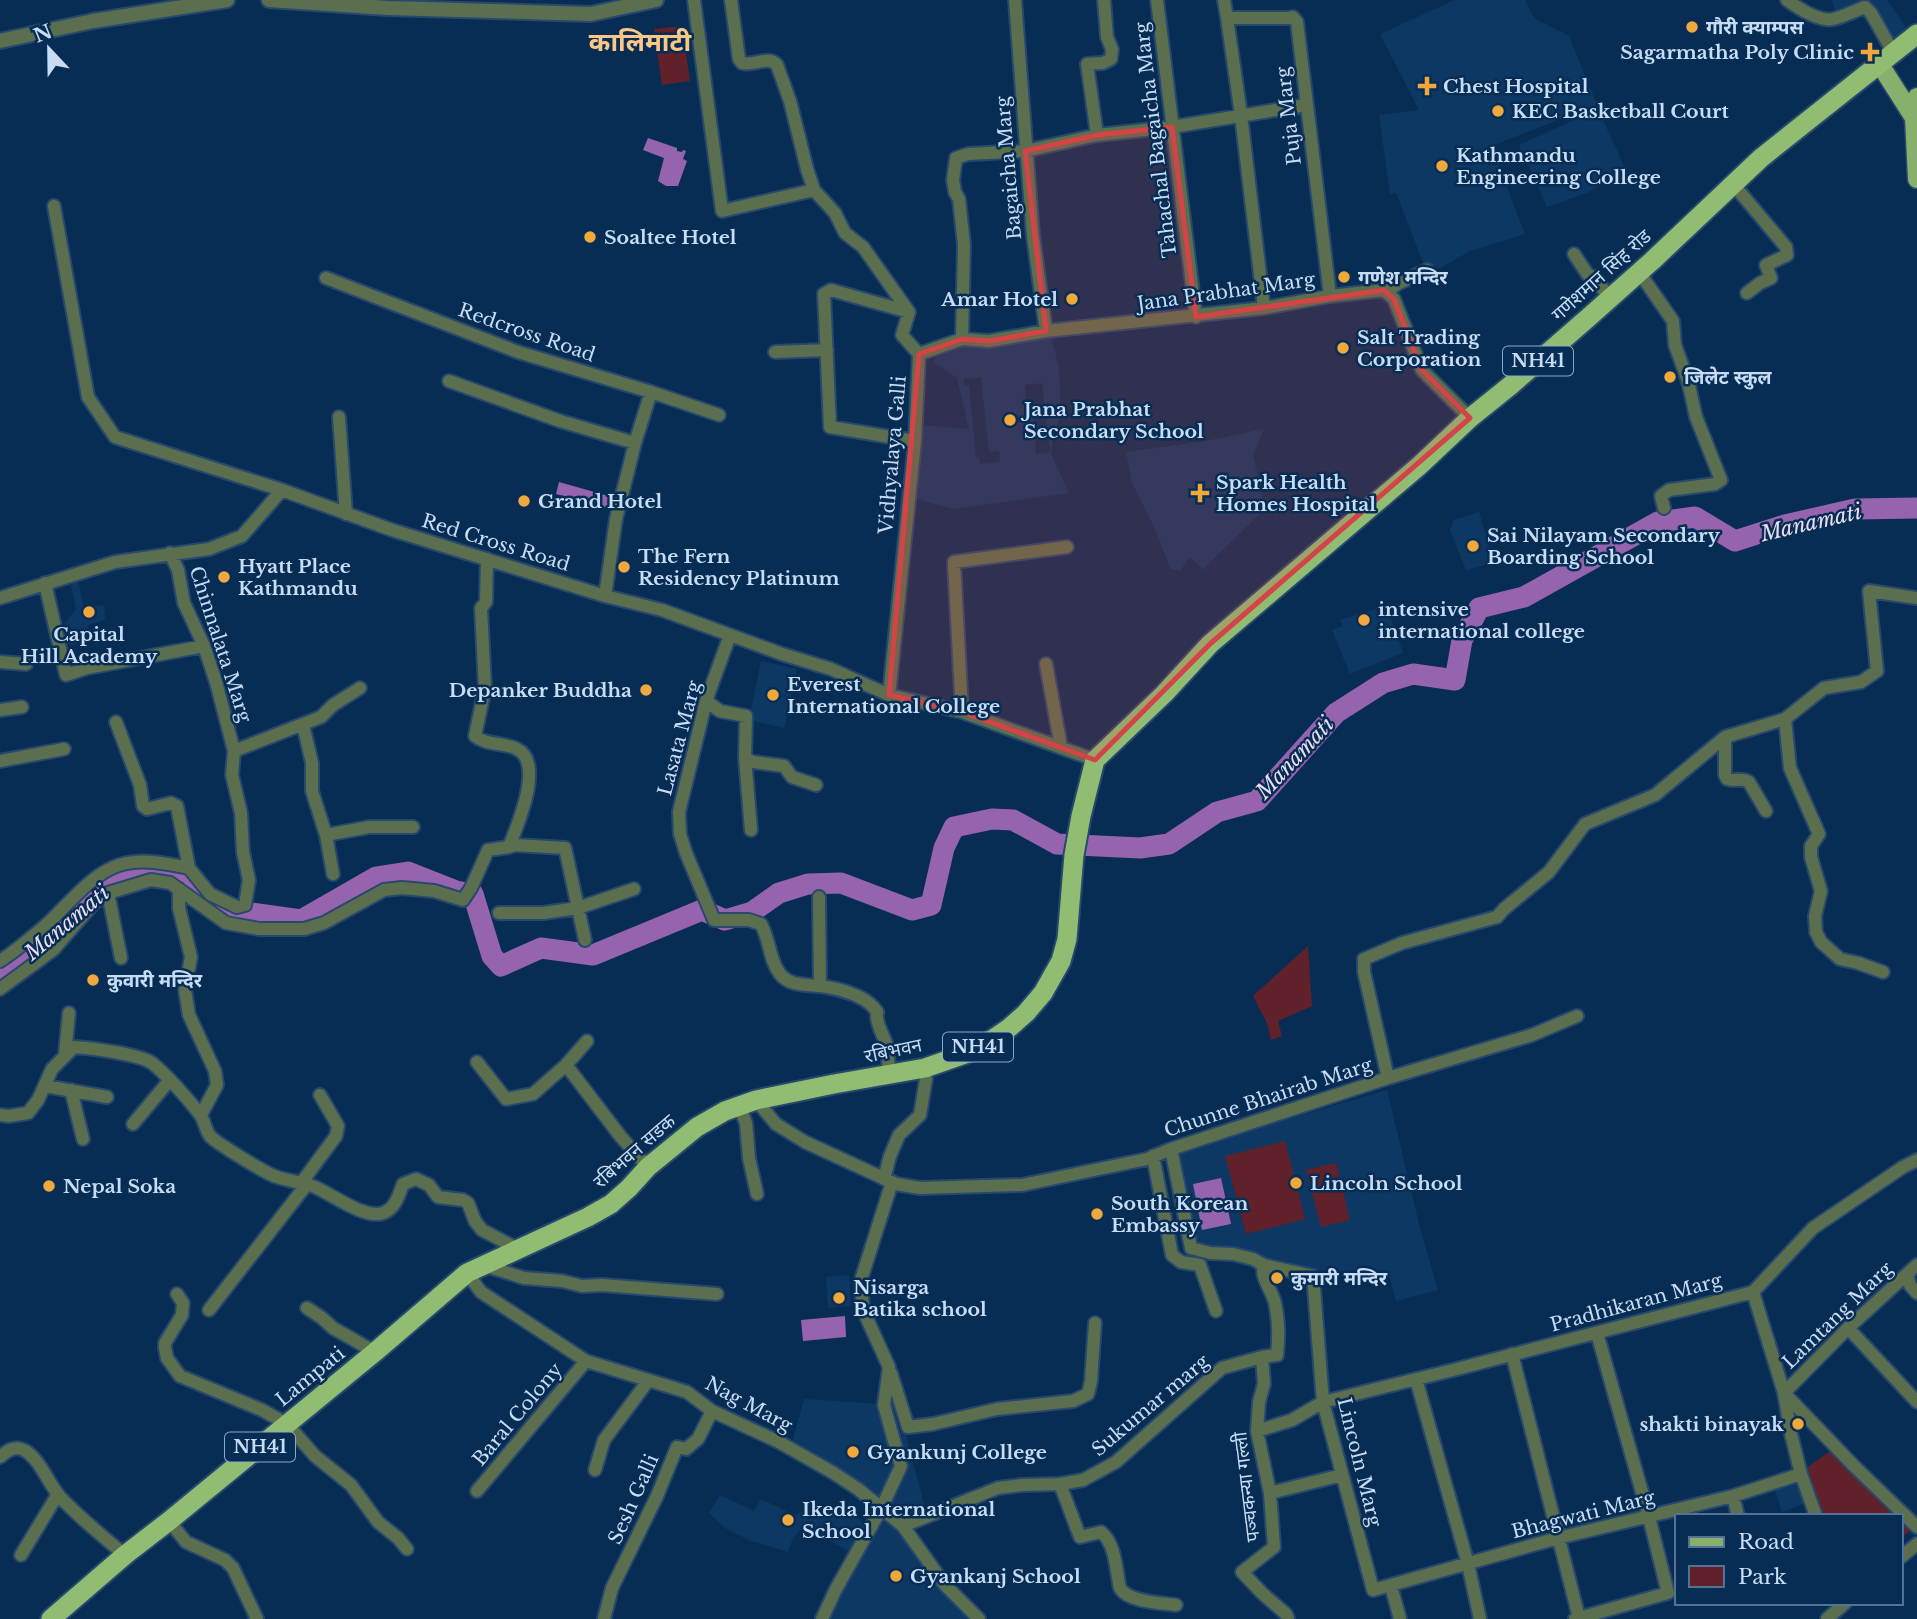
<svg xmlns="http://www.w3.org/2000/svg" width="1917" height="1619" viewBox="0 0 1917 1619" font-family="'Libre Baskerville','Noto Sans Devanagari',serif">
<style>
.built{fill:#0e3864;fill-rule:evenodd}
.green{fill:#60212b}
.water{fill:#9664af}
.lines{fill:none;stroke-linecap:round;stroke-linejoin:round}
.river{stroke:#9664af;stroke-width:21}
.minor-casing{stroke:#27496e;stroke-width:16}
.tertiary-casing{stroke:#27496e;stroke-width:18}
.primary-casing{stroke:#27496e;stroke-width:21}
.trunk-casing{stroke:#27496e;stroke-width:23}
.minor{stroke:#5b6f4e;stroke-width:12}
.tertiary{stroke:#5b6f4e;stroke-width:14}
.primary{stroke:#87b06c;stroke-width:18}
.trunk{stroke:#90bd72;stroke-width:19}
.marked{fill:#d44347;fill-opacity:0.2;stroke:#d44347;stroke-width:5;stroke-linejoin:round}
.poi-dot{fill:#eea83c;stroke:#082d54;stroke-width:2.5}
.labels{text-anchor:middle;stroke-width:5;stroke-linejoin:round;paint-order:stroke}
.shield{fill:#082d54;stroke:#8ea8c5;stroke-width:2}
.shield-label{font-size:18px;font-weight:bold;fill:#c7dcf5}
.poi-label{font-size:19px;font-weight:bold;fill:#c7dcf5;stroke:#082d54;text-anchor:start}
.street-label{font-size:19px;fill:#c7dcf5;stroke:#082d54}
.water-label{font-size:21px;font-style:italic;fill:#ebdef2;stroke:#082d54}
.district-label{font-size:26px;font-weight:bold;fill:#f9c786;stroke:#082d54}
</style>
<rect width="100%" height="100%" fill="#082d54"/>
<path class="built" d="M1455,0H1525L1535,19L1569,36L1597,105L1491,146L1525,234L1470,251L1428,275L1396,193L1390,194L1379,115L1419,110L1380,34Z
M1832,0H1887L1911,35L1893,52L1854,7L1835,11Z
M1598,109L1625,168L1589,192L1547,207L1519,145Z
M1050,333L1059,367L1061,413L1054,433L1051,454L1069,493L953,509L914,498L920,425L969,429L957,378L934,363L938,350L965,340ZM981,378L989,452L999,451L1000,462L980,464L979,457H976L969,385L964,386V379ZM1042,383L1050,452L1036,454L1033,411L1030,410L1029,399H1026L1025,385Z
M1264,429L1253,455L1265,509L1202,570L1198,564L1189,558L1180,571L1170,568L1155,529L1132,483L1126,452L1205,441Z
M1479,512L1494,562L1466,570L1450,530L1454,520Z
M78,581L84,608L104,605L105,620L88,625L90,641L70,645L64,641L61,628L76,609L71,585Z
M1375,609L1378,614L1388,609L1403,653L1350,674L1332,630L1343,626L1340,620Z
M761,661L797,669L784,728L749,720Z
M1387,1090L1420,1228L1438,1290L1396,1301L1389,1275L1374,1279L1344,1273L1311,1270L1286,1262L1201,1244L1194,1236L1176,1154L1244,1132Z
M849,1275L851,1306L828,1308L826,1277Z
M804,1399L882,1404L898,1465L880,1497L793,1440Z
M905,1431L926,1512L901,1521L890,1503L896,1487L902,1481L906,1466L897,1433Z
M1799,1477L1808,1502L1782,1512L1773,1484Z
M720,1495L754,1511L761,1499L794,1515L822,1506L839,1507L868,1525L850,1552L803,1526L793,1538L788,1552L751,1541L725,1528L709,1513Z
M883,1521L901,1525L980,1619H825L838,1591Z"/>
<path class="green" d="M682,26L690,81L662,85L654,29Z
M1308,946L1312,1006L1278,1021L1282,1036L1271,1040L1267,1023L1253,996Z
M1285,1141L1305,1219L1246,1234L1225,1156Z
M1336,1163L1350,1220L1321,1227L1306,1170Z
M1830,1451L1917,1525L1901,1538V1516H1820L1804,1470Z"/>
<path class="water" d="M648,138L677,148V151L682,152L683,150L686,151L683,159L687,161L678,186H666L658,181L664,158L643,150Z
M559,482L612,497L609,508L556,494Z
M1221,1178L1231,1224L1202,1230L1193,1184Z
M845,1316L846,1337L803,1341L801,1320Z"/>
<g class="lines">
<path class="river" d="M0,978L61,930L97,892L130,875L161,872L183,880L206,898L229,910L301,920L376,877L408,872L456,891L473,894L492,956L501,966L541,948L593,955L702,910L725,920L752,912L779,893L808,884L841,883L912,910L931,905L944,848L954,827L992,819L1013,820L1057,844L1140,848L1169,844L1217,812L1257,801L1336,713L1383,683L1413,674L1455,680L1462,640L1479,608L1524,597L1658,522L1695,517L1735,541L1785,525L1855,509L1917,508"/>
<defs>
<path id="minor" d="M694,0L722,211L814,190L835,213L845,233L863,247L909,312L902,335L919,354L915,441L889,695
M731,0L739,59L742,63C754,66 769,55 777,65L790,101L807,169L814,190
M1015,0L1033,236L1046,331
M1157,0L1196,317
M1224,0L1227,18H1288L1293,17L1297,22L1330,296
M1787,0C1798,8 1819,22 1833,19C1843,17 1854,11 1865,7L1871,13L1893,52
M1227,18L1241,115L1264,308
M1097,135L1087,64L1103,63L1111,59L1112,49L1107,37L1104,0
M1734,185L1786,247L1787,255L1766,265L1771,278L1760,283L1747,293
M54,206L88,397L115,437L282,490L392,530L605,596L662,610L782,654L831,669L889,695L962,712L1095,760
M1574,254L1588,275L1594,277L1610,298
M1639,272L1673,321L1675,345L1688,381L1696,417L1721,480L1715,484L1669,490L1661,496L1664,508
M326,278L518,352L651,392L719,415
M1387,292L1397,284L1427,270
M909,312L831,290L824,294L830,427L915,441
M962,339L964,245L959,199L955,192L953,180L956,158L968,154L1025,151L1097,135L1172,127L1306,105
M775,352L827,350
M919,354L962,339L989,341L1046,331L1264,308L1330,296L1384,290L1394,299L1422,370L1470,418
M449,381L560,421L635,443
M339,417L346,514
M45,583L66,675L87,668L204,646
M605,596L616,519L635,443L651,392
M0,598L115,562L209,549L242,536L282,490
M730,635L706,701L679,812L680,834L686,853L714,920H749L761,924C770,940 769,960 780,974C791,987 806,984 820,986C837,988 864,995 874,1008C880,1015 876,1010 877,1018C878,1027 883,1035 886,1043C889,1053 888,1065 889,1075
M0,662L26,664
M1046,664L1061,747
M706,701L720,711L746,716L745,758L751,830
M0,710L22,707
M962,712L954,562L1067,547
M1785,719L1790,768L1819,834L1811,846V857L1821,891L1815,916L1816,932L1821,942L1840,959L1858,963L1883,972
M116,722L140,785L143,806L147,809L171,803L177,806L189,868L210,894L237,907L245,905L249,880L243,852L241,813L232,775L234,751L216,682L204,646L184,603L178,570L170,553
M301,726L304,729L312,763V791L326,835L333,874
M1725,737V775L1727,779C1735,782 1742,777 1749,782L1766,811
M234,751L321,717L333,705L360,688
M745,758L753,762L784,766L792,777L816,785
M0,761L64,749
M326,835L369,827H413
M509,847L515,845L565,848L585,940
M179,889V908L191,957L185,990L189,1015L215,1071L217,1085L201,1115
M108,893L121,958
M819,897L820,986
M499,913H543L578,908L634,889
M0,961C17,950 32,937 47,924C68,905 91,874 119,865C142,858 165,863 189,868
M0,989L53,950L94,903L108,893L151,880L170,883L226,923L259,929H304L324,923L384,890L402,888L434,891L463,900L471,888L488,850L509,847C517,826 545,763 517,749C504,742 487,746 475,736L485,688L481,608L486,602L487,559
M65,1054L69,1013
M477,1062L506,1099L533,1094L566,1065L587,1041
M566,1065L621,1137L648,1167
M1388,1078L1364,972V959L1402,943L1497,917L1504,909L1549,872L1585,824L1655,795L1725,737L1785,719L1824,688L1861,682L1877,671L1869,591L1917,598
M45,1086L107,1097
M71,1090L83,1139
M756,1100L776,1124L805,1142L896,1184L920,1188L1022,1185L1147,1159L1171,1149L1388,1078L1532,1035L1577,1016
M739,1106L746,1123L749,1158L757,1194
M0,1115L9,1116L28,1113L38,1100L52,1069L74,1047C90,1048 139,1054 152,1063C166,1074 188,1099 199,1113C205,1120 205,1131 211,1137C218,1144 264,1172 274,1176C288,1181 302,1182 315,1187C333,1195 364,1219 383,1213C395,1209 399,1195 403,1184L416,1179L429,1185L438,1197L463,1200L468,1203L475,1221L482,1230L518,1249
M133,1124L169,1081
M1171,1149L1191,1248L1210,1253L1233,1254L1253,1259L1264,1265L1313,1276L1323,1402L1373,1590L1558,1538L1733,1496L1801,1474
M1153,1156L1172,1255L1181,1262L1200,1265L1216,1311
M884,1179L890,1156L899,1135L920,1115L926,1079L925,1068
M302,1182L336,1136L338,1126L320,1095
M483,1265L524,1278L562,1281L582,1286L602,1285L717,1294
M1917,1265L1848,1328L1784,1393L1854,1466L1917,1527
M467,1273L481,1292L586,1361L687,1392L712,1411L779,1442L832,1472L858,1489L903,1526L945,1585L979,1619
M1907,1274L1910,1285L1917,1293
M1753,1292L1784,1393L1791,1434L1801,1474L1816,1516
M177,1294L183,1303L182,1315L165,1343V1348L167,1358L180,1376L262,1410L287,1424L315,1456L351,1485L378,1522L398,1538L407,1549
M307,1308L322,1318L333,1328L375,1352
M209,1310L307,1184
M1848,1328L1917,1402
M1512,1354L1579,1618
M1262,1357L1264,1384L1259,1402L1257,1431L1270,1493L1274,1547L1242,1572L1263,1594L1286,1614L1288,1619
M891,1373L908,1427L933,1424L997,1409L1073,1401L1088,1394L1091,1381L1095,1323
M1416,1379L1468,1564L1480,1619
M1257,1431L1292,1420L1323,1402L1453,1370L1753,1292L1813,1228L1903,1167L1917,1160
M0,1457C7,1451 14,1445 24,1450C40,1459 48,1483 60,1497C80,1518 103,1537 125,1555
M595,1470L604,1440L648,1381
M1060,1484L1080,1537L1101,1532C1116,1544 1116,1571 1120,1588C1128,1602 1161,1603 1176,1605
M477,1491L586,1361
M1270,1493L1342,1475
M1733,1496L1738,1516
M169,1521L186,1542L225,1560L233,1568L257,1619
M903,1526L998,1488L1022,1485L1060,1484L1083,1480L1116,1462L1222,1368L1262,1357L1277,1355C1279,1337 1279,1321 1275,1303C1272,1290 1260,1278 1264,1265
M21,1555L58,1494
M1901,1557L1917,1544
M1391,1586L1400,1619
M604,1619L612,1588L657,1496L677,1447L686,1449L698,1439L712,1411
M822,1619L836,1589L881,1509L901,1466L884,1405L889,1367L863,1310L861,1280L892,1182L896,1184
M1575,1619L1668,1593L1649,1517L1597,1333
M1827,1619L1845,1603"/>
<path id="tertiary" d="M269,0L388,8L591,14L656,0
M0,41L93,21L227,0"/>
<path id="primary" d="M1879,63L1914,118
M1917,97L1914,118L1917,179"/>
<path id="trunk" d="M51,1619L125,1555L169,1521L375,1352L467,1273L588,1217L611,1204L629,1188L648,1167L697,1127L725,1111L756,1100L834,1084L925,1068L965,1054L990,1041L1009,1028L1026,1013L1043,993L1061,961L1067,939L1074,855L1081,816L1095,760L1164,694L1210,644L1419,466L1470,418L1511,385L1589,317L1652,261L1761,158L1917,34"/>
</defs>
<use href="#minor" class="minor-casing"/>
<use href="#tertiary" class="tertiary-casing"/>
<use href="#primary" class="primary-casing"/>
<use href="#trunk" class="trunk-casing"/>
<use href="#minor" class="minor"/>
<use href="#tertiary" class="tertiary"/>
<use href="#primary" class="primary"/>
<use href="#trunk" class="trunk"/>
</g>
<path class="marked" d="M1172,127L1196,317L1384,290L1394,299L1422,370L1470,418L1210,644L1095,760L962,712L889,695L919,354L962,339L989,341L1046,331L1025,151L1097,135Z"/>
<g class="poi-dot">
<circle cx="1692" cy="27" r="7"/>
<path d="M1866.5 41.5h7v7h7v7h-7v7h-7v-7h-7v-7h7z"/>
<path d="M1423.5 75.5h7v7h7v7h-7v7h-7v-7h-7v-7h7z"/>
<circle cx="1498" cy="111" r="7"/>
<circle cx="1442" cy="166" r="7"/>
<circle cx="590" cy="237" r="7"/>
<circle cx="1344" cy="277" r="7"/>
<circle cx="1072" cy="299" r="7"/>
<circle cx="1343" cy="348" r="7"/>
<circle cx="1670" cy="377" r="7"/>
<circle cx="1010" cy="420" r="7"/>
<path d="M1196.5 482.5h7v7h7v7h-7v7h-7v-7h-7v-7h7z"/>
<circle cx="524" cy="501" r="7"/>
<circle cx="1473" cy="546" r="7"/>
<circle cx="624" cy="567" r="7"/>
<circle cx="224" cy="577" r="7"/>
<circle cx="89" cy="612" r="7"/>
<circle cx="1364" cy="620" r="7"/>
<circle cx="646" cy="690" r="7"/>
<circle cx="773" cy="695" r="7"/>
<circle cx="93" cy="980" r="7"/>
<circle cx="1296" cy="1183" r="7"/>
<circle cx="49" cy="1186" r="7"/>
<circle cx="1097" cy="1214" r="7"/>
<circle cx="1277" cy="1278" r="7"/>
<circle cx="839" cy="1298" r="7"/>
<circle cx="1798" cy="1424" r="7"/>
<circle cx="853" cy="1452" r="7"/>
<circle cx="788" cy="1520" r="7"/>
<circle cx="896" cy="1576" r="7"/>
</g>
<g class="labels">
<g class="shield">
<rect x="1503" y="346.5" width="70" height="29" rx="5"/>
<rect x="943" y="1032.5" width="70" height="29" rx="5"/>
<rect x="225" y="1432.5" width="70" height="29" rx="5"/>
</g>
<g class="shield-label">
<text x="1538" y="367">NH41</text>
<text x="978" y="1053">NH41</text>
<text x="260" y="1453">NH41</text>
</g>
<g class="poi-label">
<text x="1706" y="34">गौरी क्याम्पस</text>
<text x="1854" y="59" text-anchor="end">Sagarmatha Poly Clinic</text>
<text x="1443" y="93">Chest Hospital</text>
<text x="1512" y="118">KEC Basketball Court</text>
<text x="1456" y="162">Kathmandu<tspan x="1456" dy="22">Engineering College</tspan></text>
<text x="604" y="244">Soaltee Hotel</text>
<text x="1358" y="284">गणेश मन्दिर</text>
<text x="1058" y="306" text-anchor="end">Amar Hotel</text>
<text x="1357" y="344">Salt Trading<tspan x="1357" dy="22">Corporation</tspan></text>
<text x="1684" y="384">जिलेट स्कुल</text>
<text x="1024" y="416">Jana Prabhat<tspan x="1024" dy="22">Secondary School</tspan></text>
<text x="1216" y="489">Spark Health<tspan x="1216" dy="22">Homes Hospital</tspan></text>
<text x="538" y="508">Grand Hotel</text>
<text x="1487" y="542">Sai Nilayam Secondary<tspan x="1487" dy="22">Boarding School</tspan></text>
<text x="638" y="563">The Fern<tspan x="638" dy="22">Residency Platinum</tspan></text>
<text x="238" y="573">Hyatt Place<tspan x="238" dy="22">Kathmandu</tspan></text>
<text x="1378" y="616">intensive<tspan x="1378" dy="22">international college</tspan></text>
<text x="89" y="641" text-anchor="middle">Capital<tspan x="89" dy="22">Hill Academy</tspan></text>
<text x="787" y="691">Everest<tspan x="787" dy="22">International College</tspan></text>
<text x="632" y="697" text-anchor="end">Depanker Buddha</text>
<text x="107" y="987">कुवारी मन्दिर</text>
<text x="1310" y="1190">Lincoln School</text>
<text x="63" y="1193">Nepal Soka</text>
<text x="1111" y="1210">South Korean<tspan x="1111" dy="22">Embassy</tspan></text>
<text x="1291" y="1285">कुमारी मन्दिर</text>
<text x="853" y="1294">Nisarga<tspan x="853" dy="22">Batika school</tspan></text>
<text x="1784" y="1431" text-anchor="end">shakti binayak</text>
<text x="867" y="1459">Gyankunj College</text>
<text x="802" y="1516">Ikeda International<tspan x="802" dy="22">School</tspan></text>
<text x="910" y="1583">Gyankanj School</text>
</g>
<g class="street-label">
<text transform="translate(1288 116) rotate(-97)" y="7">Puja Marg</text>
<text transform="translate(1155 140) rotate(-97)" y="7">Tahachal Bagaicha Marg</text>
<text transform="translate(1008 168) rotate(-95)" y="7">Bagaicha Marg</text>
<text transform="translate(1601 275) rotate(-42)" y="7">गणेशमान सिंह रोड</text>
<text transform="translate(1226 291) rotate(-8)" y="7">Jana Prabhat Marg</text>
<text transform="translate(527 332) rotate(19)" y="7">Redcross Road</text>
<text transform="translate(892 455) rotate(-85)" y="7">Vidhyalaya Galli</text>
<text transform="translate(496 542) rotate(17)" y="7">Red Cross Road</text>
<text transform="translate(221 644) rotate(72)" y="7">Chinnalata Marg</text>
<text transform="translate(679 738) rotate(-75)" y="7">Lasata Marg</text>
<text transform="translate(893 1050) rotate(-12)" y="7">रबिभवन</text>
<text transform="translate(1268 1097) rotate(-18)" y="7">Chunne Bhairab Marg</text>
<text transform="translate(634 1151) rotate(-41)" y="7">रबिभवन सडक</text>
<text transform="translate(1636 1302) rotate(-15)" y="7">Pradhikaran Marg</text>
<text transform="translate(1837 1315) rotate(-44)" y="7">Lamtang Marg</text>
<text transform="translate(310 1376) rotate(-39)" y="7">Lampati</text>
<text transform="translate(749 1404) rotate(28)" y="7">Nag Marg</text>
<text transform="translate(1150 1405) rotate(-40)" y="7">Sukumar marg</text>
<text transform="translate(517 1414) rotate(-50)" y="7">Baral Colony</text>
<text transform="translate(1360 1462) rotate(76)" y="7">Lincoln Marg</text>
<text transform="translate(1246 1487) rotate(-97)" y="7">पञ्चकन्या गल्ली</text>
<text transform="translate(633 1499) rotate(-66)" y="7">Sesh Galli</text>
<text transform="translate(1583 1514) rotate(-14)" y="7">Bhagwati Marg</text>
</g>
<g class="water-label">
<text transform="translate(1811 523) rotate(-13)" y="7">Manamati</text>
<text transform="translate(1295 758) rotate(-47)" y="7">Manamati</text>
<text transform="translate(67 923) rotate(-40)" y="7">Manamati</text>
</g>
<g class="district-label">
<text x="640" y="51">कालिमाटी</text>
</g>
</g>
<rect x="1675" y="1514" width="228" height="91" fill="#082d54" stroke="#547394" stroke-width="2"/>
<rect x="1689" y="1537" width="35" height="10" fill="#87b06c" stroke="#547394" stroke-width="2"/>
<text x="1738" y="1549" font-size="21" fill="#c7dcf5">Road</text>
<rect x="1689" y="1566" width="35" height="21" fill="#60212b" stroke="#547394" stroke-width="2"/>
<text x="1738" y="1584" font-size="21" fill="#c7dcf5">Park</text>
<g transform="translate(49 49) rotate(338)" stroke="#082d54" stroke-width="5" paint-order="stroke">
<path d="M0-5L12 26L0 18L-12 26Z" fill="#c7dcf5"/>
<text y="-10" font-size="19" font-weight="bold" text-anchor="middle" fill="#c7dcf5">N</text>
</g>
</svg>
